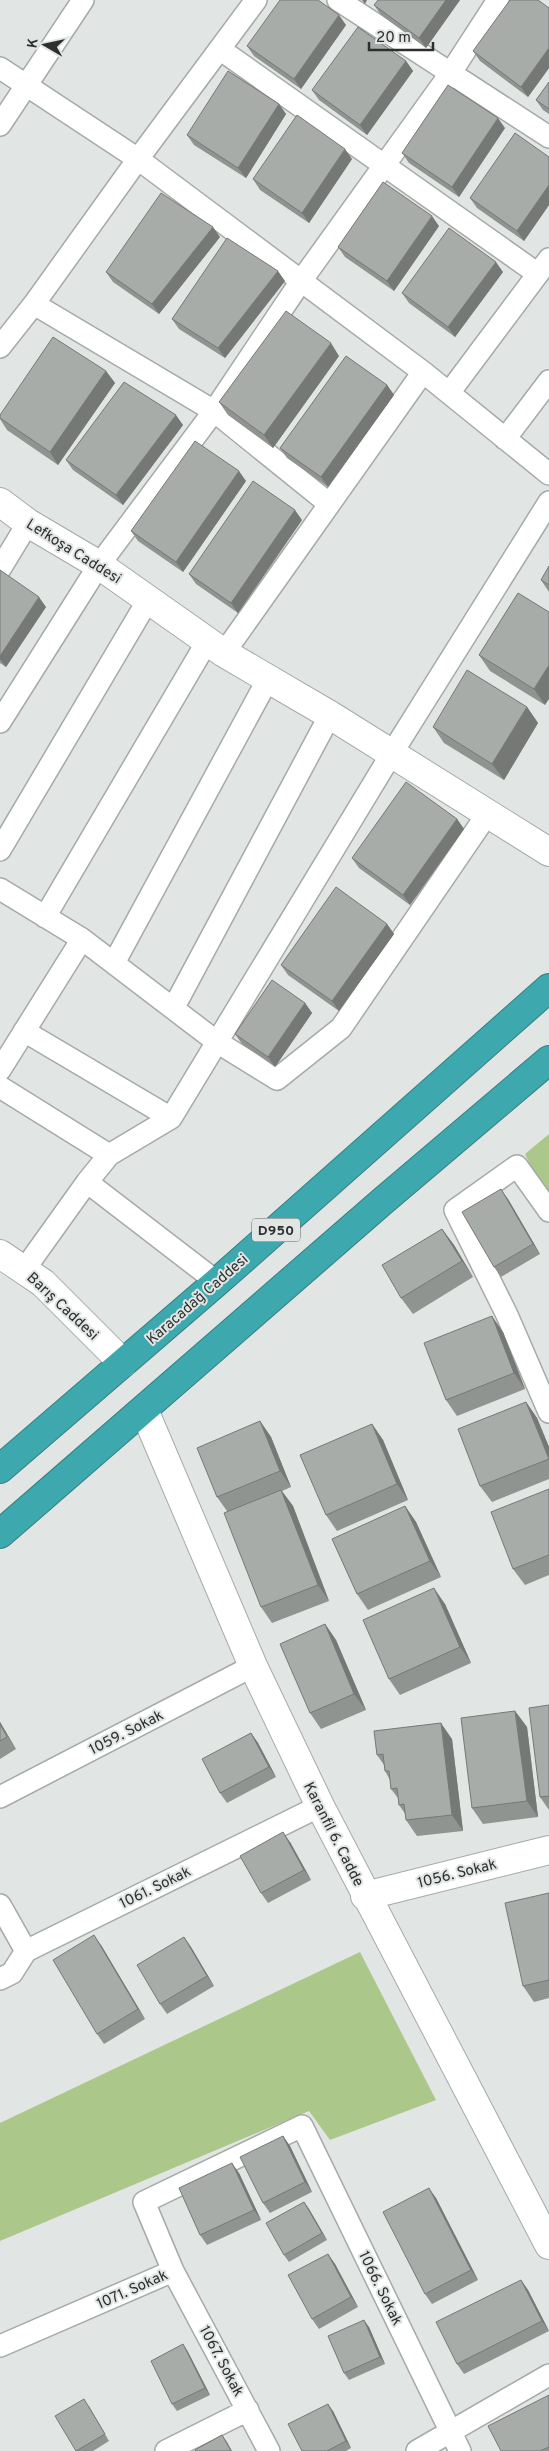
<svg xmlns="http://www.w3.org/2000/svg" width="549" height="2451" viewBox="0 0 549 2451" font-family="Overpass,sans-serif">
<style>
.green{fill:#acc78a}
.lines{fill:none;stroke-linecap:round;stroke-linejoin:round}
.street-casing{stroke:#a5aaa8;stroke-width:24}
.secondary-casing{stroke:#a5aaa8;stroke-width:30}
.highway-casing{stroke:#377e81;stroke-width:30}
.street{stroke:#fff;stroke-width:21}
.secondary{stroke:#fff;stroke-width:28}
.highway{stroke:#3da8ad;stroke-width:28}
.wall{fill:#909491}
.shaded-wall{fill:#767876}
.building{fill:#a8aca9;stroke:#767876}
.labels{text-anchor:middle;stroke-width:4;stroke-linejoin:round;paint-order:stroke}
.shield{fill:#e1e6e4;stroke:#636665;stroke-width:1}
.shield-label{font-size:14px;font-weight:bold;fill:#2d2f2f}
.street-label{font-size:15px;fill:#2d2f2f;stroke:#e1e6e4}
</style>
<rect width="100%" height="100%" fill="#e1e6e4"/>
<path class="green" d="M549,1134V1197L545,1195L525,1154Z
M360,1952L436,2100L330,2140L309,2111L0,2241V2123Z"/>
<g class="lines">
<defs>
<path id="street" d="M338,0L549,137
M221,50L538,274
M0,68L138,159L423,372L549,474
M0,125L83,0
M34,304L214,411L328,503
M0,347L34,304L138,159L256,0
M449,393L549,259
M505,439L549,381
M0,569L28,523
M224,653L423,372
M0,722L99,565L214,411L301,281L450,74L498,0
M0,850L148,600
M0,889L82,939L217,1042L277,1079L341,1028L488,813
M45,917L208,640
M114,963L268,679
M174,1007L330,715
M24,1031L171,1118
M0,1070L82,939
M0,1087L109,1155
M87,1182L217,1282
M549,1211L517,1166L455,1210L507,1315L549,1412
M24,1270L87,1182L109,1155L171,1118L392,753L549,502
M0,1797L253,1666
M0,1905L26,1951
M0,1979L12,1973L26,1951L320,1806
M173,2271L269,2451
M0,2346L173,2271L144,2202L302,2126L460,2451
M166,2451L248,2410
M417,2451L549,2375"/>
<path id="secondary" d="M0,502L28,523L99,565L224,653L330,715L549,852
M0,1254L43,1283L123,1363
M144,1410L253,1666L320,1806L549,2245
M365,1896L549,1850"/>
<path id="highway" d="M0,1469L217,1282L549,988
M0,1534L384,1200L549,1060"/>
</defs>
<use href="#street" class="street-casing"/>
<use href="#secondary" class="secondary-casing"/>
<use href="#highway" class="highway-casing"/>
<use href="#street" class="street"/>
<use href="#secondary" class="secondary"/>
<use href="#highway" class="highway"/>
</g>
<path class="wall" d="M460,0L426,48L381,15L374,5Z
M549,8V68L528,97L480,61L473,51Z
M346,25L301,89L254,56L247,46Z
M406,61L413,71L367,135L319,100L312,90Z
M549,82V114L543,110L536,100Z
M279,104L286,114L246,178L194,145L187,135Z
M505,128L459,197L409,163L402,153Z
M549,157V205L524,241L477,208L470,198Z
M352,159L309,223L260,190L253,179Z
M439,226L394,291L345,257L338,247Z
M220,237L159,314L113,282L106,272Z
M503,272L455,337L409,303L402,293Z
M285,281L225,358L179,329L172,319Z
M339,356L273,448L228,415L219,402Z
M106,371L115,383L58,465L7,430L0,419V415Z
M387,385L394,395L328,487L287,458L280,448Z
M183,425L123,505L73,470L66,460Z
M246,481L183,572L138,541L131,531Z
M302,520L238,613L196,584L189,574Z
M549,566V592L541,580Z
M0,570L46,607L6,667L0,663Z
M518,593L545,705L490,671L479,655Z
M527,707L538,723L504,780L444,743L433,727Z
M457,819L464,829L410,905L359,868L352,858Z
M387,924L394,934L339,1011L288,975L281,965Z
M305,1003L312,1013L275,1067L242,1044L235,1034Z
M508,1199L540,1254L501,1277L494,1267Z
M442,1229L454,1245L473,1277L413,1314L401,1298Z
M503,1332L525,1389L457,1416L446,1400Z
M526,1402L537,1418L549,1447V1479L492,1502L480,1486Z
M260,1421L271,1437L291,1487L282,1491L293,1506L329,1601L272,1623L261,1607L227,1511L217,1497Z
M372,1424L383,1440L408,1500L337,1531L326,1515Z
M549,1489V1575L525,1585L513,1569Z
M405,1506L416,1522L441,1577L368,1610L357,1594Z
M445,1604L471,1663L400,1695L389,1679Z
M325,1624L336,1640L366,1710L321,1729L310,1713Z
M549,1705V1810L540,1797Z
M515,1711L527,1727L538,1817L483,1824L472,1808Z
M0,1722L16,1749L0,1759Z
M251,1733L258,1743L276,1777L227,1803L220,1793Z
M452,1739L463,1831L417,1836L406,1820V1815L399,1805L398,1798L391,1789L390,1780L385,1771L384,1765L377,1755Z
M290,1842L311,1880L268,1903L261,1893Z
M549,1893V1998L534,2002L523,1986Z
M184,1937L191,1947L214,1986L167,2014L160,2004Z
M101,1945L145,2019L104,2044L97,2034Z
M283,2136L290,2146L312,2192L270,2213L263,2203Z
M239,2173L261,2220L207,2245L200,2235Z
M436,2198L478,2280L432,2304L425,2294Z
M304,2202L309,2209L327,2240L289,2262L284,2255Z
M328,2254L335,2264L358,2307L319,2329L312,2319Z
M521,2280L528,2290L549,2331L464,2374L457,2364Z
M369,2327L385,2364L349,2380L344,2373Z
M183,2344L188,2352L210,2395L177,2411L172,2404Z
M549,2395V2451H501Z
M89,2406L109,2441L93,2451H76Z
M333,2411L351,2448L346,2451H302Z"/>
<path class="shaded-wall" d="M362,0H367L365,4Z
M446,0H460L426,48L419,38Z
M339,15L346,25L301,89L294,79Z
M549,48V68L528,97L521,87Z
M406,61L413,71L367,135L360,125Z
M279,104L286,114L246,178L238,168Z
M498,118L505,128L459,197L452,187Z
M345,149L352,159L309,223L302,213Z
M549,185V205L524,241L517,231Z
M432,216L439,226L394,291L387,281Z
M213,227L220,237L159,314L152,304Z
M496,262L503,272L455,337L448,327Z
M278,271L285,281L225,358L218,348Z
M331,343L339,356L273,448L264,435Z
M106,371L115,383L58,465L50,452Z
M387,385L394,395L328,487L321,477Z
M176,415L183,425L123,505L116,495Z
M239,471L246,481L183,572L176,562Z
M295,510L302,520L238,613L231,603Z
M39,597L46,607L6,667L0,659V656Z
M549,665V699L545,705L534,689Z
M527,707L538,723L504,780L492,764Z
M457,819L464,829L410,905L403,895Z
M387,924L394,934L339,1011L332,1001Z
M305,1003L312,1013L275,1067L268,1057Z
M501,1189L508,1199L540,1254L533,1244Z
M442,1229L454,1245L473,1277L462,1261Z
M492,1316L503,1332L525,1389L514,1373Z
M526,1402L537,1418L549,1447V1459Z
M260,1421L271,1437L291,1487L280,1471Z
M372,1424L383,1440L408,1500L397,1484Z
M281,1490L293,1506L329,1601L318,1585Z
M405,1506L416,1522L441,1577L430,1561Z
M434,1588L445,1604L471,1663L460,1647Z
M325,1624L336,1640L366,1710L354,1694Z
M515,1711L527,1727L538,1817L527,1801Z
M0,1722L16,1749L0,1724Z
M441,1723L452,1739L463,1831L452,1815Z
M251,1733L258,1743L276,1777L269,1767Z
M283,1832L290,1842L311,1880L304,1870Z
M94,1935L101,1945L145,2019L138,2009Z
M184,1937L191,1947L214,1986L207,1976Z
M283,2136L290,2146L312,2192L305,2182Z
M232,2163L239,2173L261,2220L254,2210Z
M429,2188L436,2198L478,2280L471,2270Z
M304,2202L309,2209L327,2240L322,2233Z
M328,2254L335,2264L358,2307L351,2297Z
M521,2280L528,2290L549,2331L542,2321Z
M364,2320L369,2327L385,2364L380,2357Z
M183,2344L188,2352L210,2395L205,2388Z
M328,2404L333,2411L351,2448L346,2441Z
M222,2435L227,2442L232,2451H231Z"/>
<path class="building" d="M280,0H318L339,15L294,79L247,46Z
M378,0H446L419,38L374,5Z
M510,0H538L549,8V48L521,87L473,51Z
M358,27L406,61L360,125L312,90Z
M228,71L279,104L238,168L187,135Z
M549,82V109L536,100Z
M448,85L498,118L452,187L402,153Z
M297,115L345,149L302,213L253,179Z
M515,133L549,157V185L517,231L470,198Z
M383,182L432,216L387,281L338,247Z
M161,193L213,227L152,304L106,272Z
M449,228L496,262L448,327L402,293Z
M227,238L278,271L218,348L172,319Z
M286,311L331,343L264,435L219,402Z
M53,337L106,371L50,452L0,418V415Z
M346,356L387,385L321,477L280,448Z
M124,382L176,415L116,495L66,460Z
M195,441L239,471L176,562L131,531Z
M253,481L295,510L231,603L189,574Z
M549,566V585L541,580Z
M0,570L39,597L0,656Z
M518,593L549,612V665L534,689L479,655Z
M467,670L527,707L492,764L433,727Z
M406,782L457,819L403,895L352,858Z
M336,887L387,924L332,1001L281,965Z
M272,980L305,1003L268,1057L235,1034Z
M501,1189L533,1244L494,1267L462,1212Z
M442,1229L462,1261L401,1298L382,1265Z
M492,1316L514,1373L446,1400L424,1343Z
M526,1402L549,1459L480,1486L458,1429Z
M260,1421L280,1471L217,1497L197,1448Z
M372,1424L397,1484L326,1515L300,1455Z
M549,1489V1555L513,1569L491,1512Z
M281,1490L318,1585L261,1607L224,1513Z
M405,1506L430,1561L357,1594L332,1539Z
M434,1588L460,1647L389,1679L363,1620Z
M325,1624L354,1694L310,1713L280,1644Z
M549,1705V1796L540,1797L529,1708Z
M515,1711L527,1801L472,1808L461,1718Z
M441,1723L452,1815L406,1820L404,1804L399,1805L397,1788L391,1789L389,1771H385L383,1754L377,1755L374,1731Z
M0,1724L7,1737L0,1741Z
M251,1733L269,1767L220,1793L202,1759Z
M283,1832L304,1870L261,1893L240,1856Z
M549,1893V1980L523,1986L505,1903Z
M94,1935L138,2009L97,2034L53,1960Z
M184,1937L207,1976L160,2004L137,1965Z
M283,2136L305,2182L263,2203L240,2157Z
M232,2163L254,2210L200,2235L179,2188Z
M429,2188L471,2270L425,2294L383,2212Z
M304,2202L322,2233L284,2255L266,2223Z
M328,2254L351,2297L312,2319L288,2275Z
M521,2280L542,2321L457,2364L436,2322Z
M364,2320L380,2357L344,2373L328,2336Z
M183,2344L205,2388L172,2404L151,2361Z
M549,2395V2447L540,2451H501L488,2426Z
M84,2399L105,2434L76,2451L55,2416Z
M328,2404L346,2441L327,2451H302L288,2424Z
M222,2435L231,2451H196L195,2450Z"/>
<g class="labels">
<rect class="shield" x="252" y="1218.5" width="48" height="23" rx="4"/>
<g class="shield-label">
<text x="276" y="1235">D950</text>
</g>
<g class="street-label">
<text transform="translate(74 551) rotate(32)" y="5">Lefkoşa Caddesi</text>
<text transform="translate(197 1299) rotate(-41)" y="5">Karacadağ Caddesi</text>
<text transform="translate(63 1306) rotate(43)" y="5">Barış Caddesi</text>
<text transform="translate(126 1732) rotate(-27)" y="5">1059. Sokak</text>
<text transform="translate(334 1834) rotate(63)" y="5">Karanfil 6. Cadde</text>
<text transform="translate(457 1873) rotate(-14)" y="5">1056. Sokak</text>
<text transform="translate(155 1887) rotate(-26)" y="5">1061. Sokak</text>
<text transform="translate(381 2288) rotate(64)" y="5">1066. Sokak</text>
<text transform="translate(132 2289) rotate(-24)" y="5">1071. Sokak</text>
<text transform="translate(222 2361) rotate(62)" y="5">1067. Sokak</text>
</g>
</g>
<g transform="translate(45 45) rotate(279)" stroke="#e1e6e4" stroke-width="4" paint-order="stroke">
<path d="M0-4L9 19L0 12L-9 19Z" fill="#2d2f2f"/>
<text y="-8" font-size="14" font-weight="bold" text-anchor="middle" fill="#2d2f2f">K</text>
</g>
<path d="M369 42v8h64v-8" fill="none" stroke="#2d2f2f" stroke-width="2.5"/>
<text x="376" y="42" font-size="15" fill="#2d2f2f" stroke="#e1e6e4" stroke-width="4" paint-order="stroke">20 m</text>
</svg>
